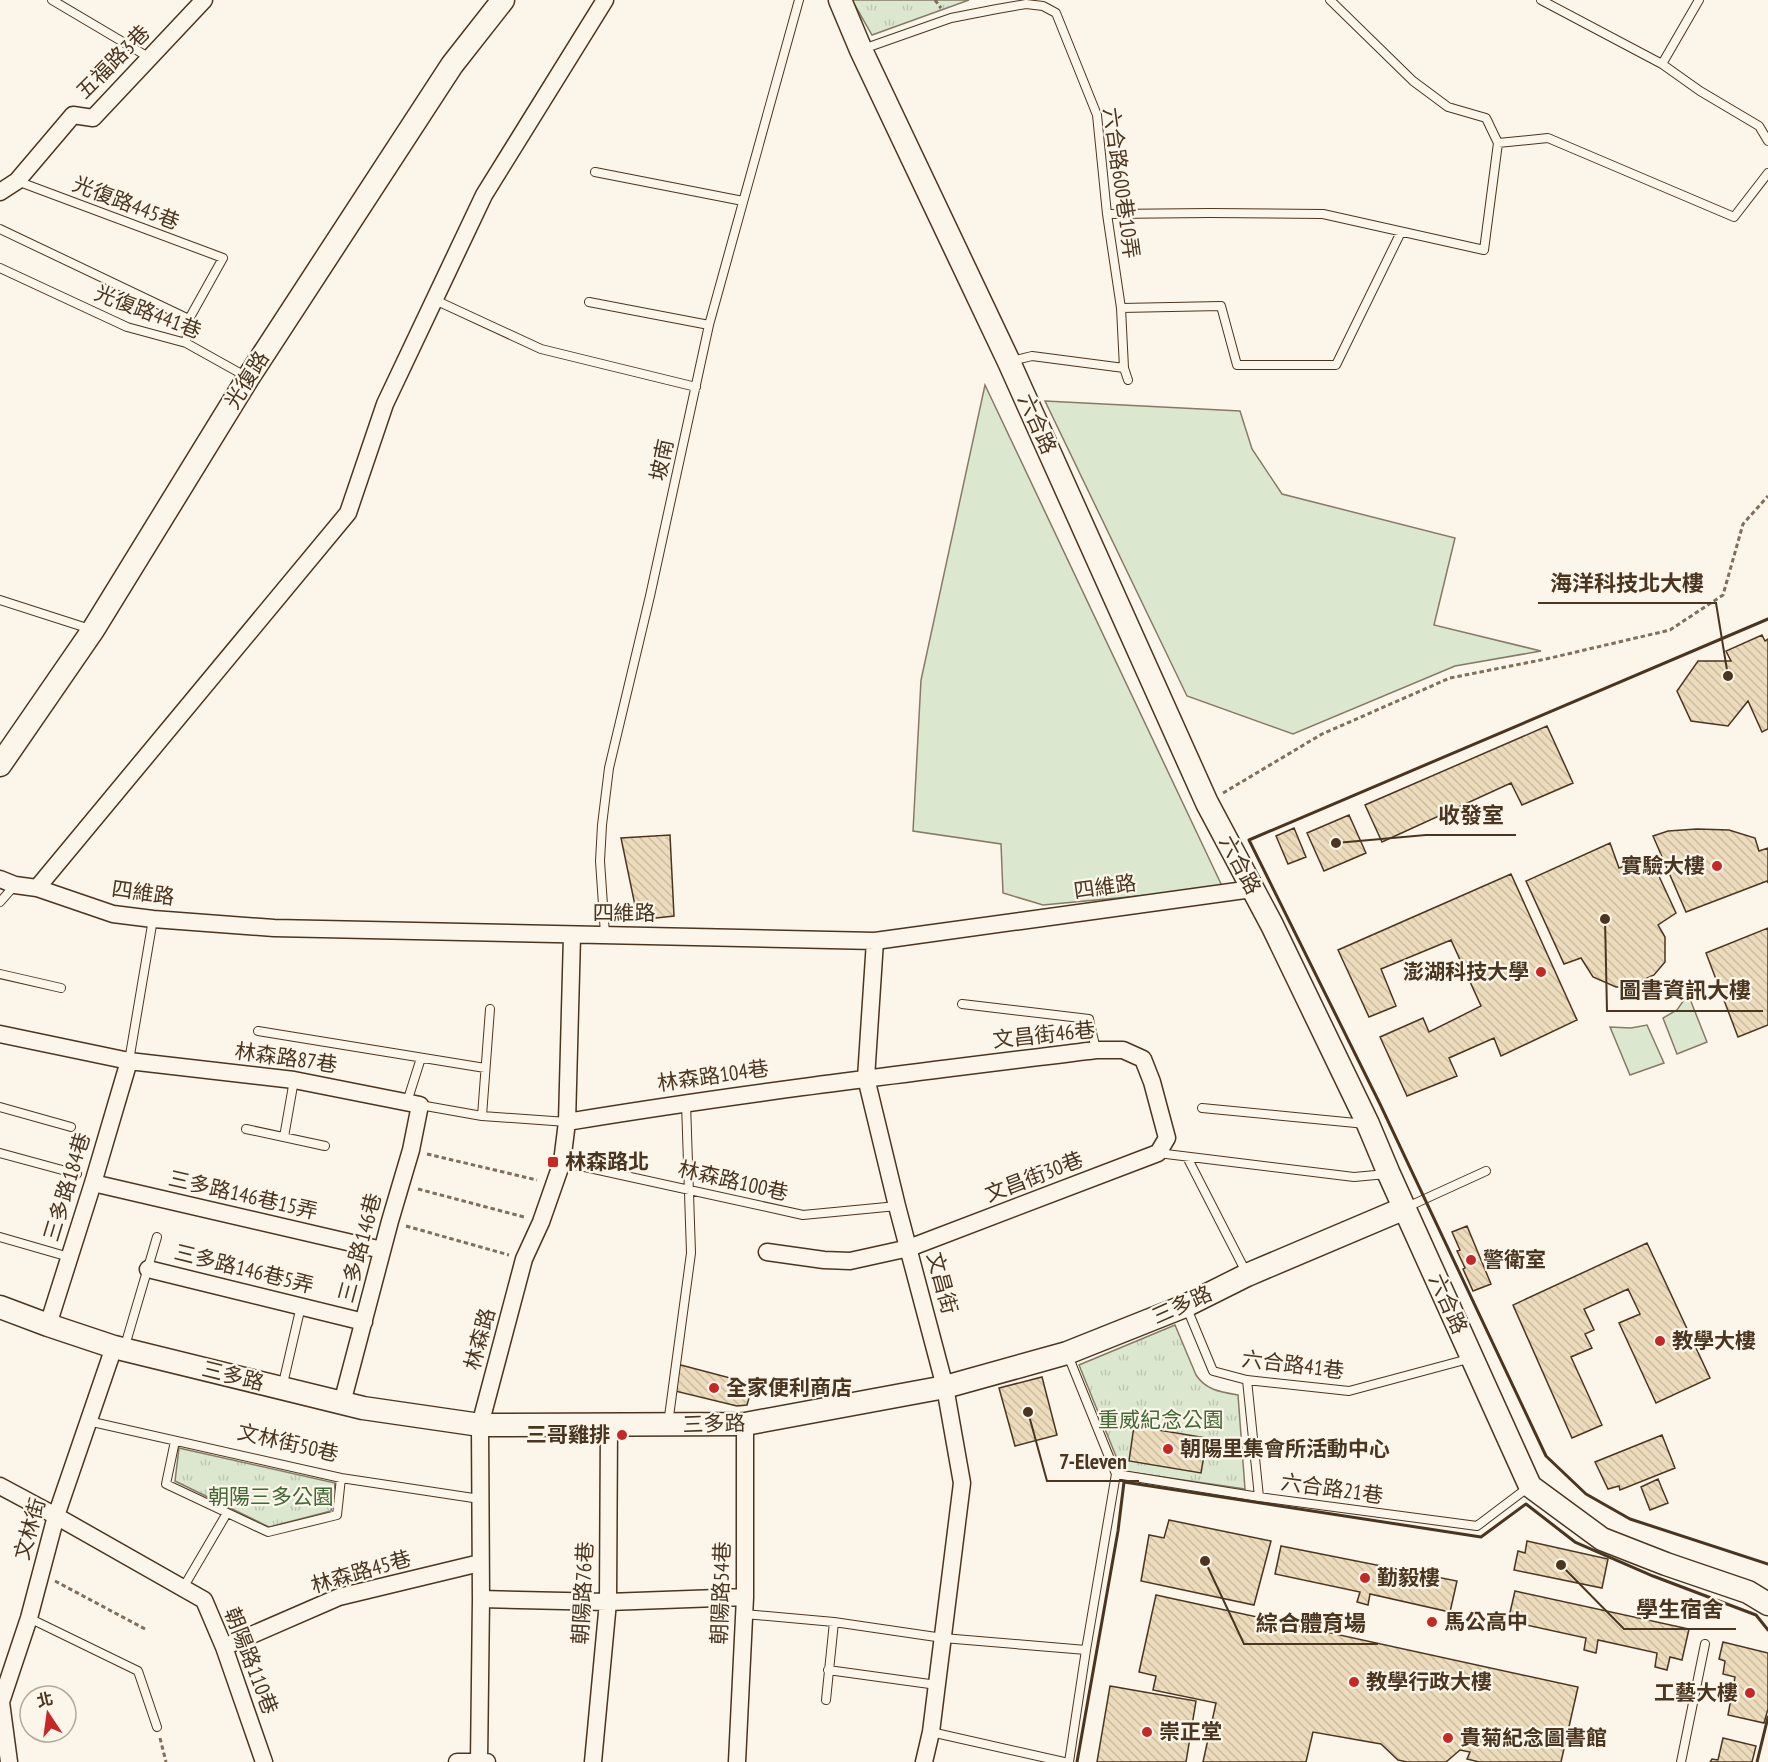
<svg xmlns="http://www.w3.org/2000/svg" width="1768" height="1762" viewBox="0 0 1768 1762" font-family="'PT Sans Narrow','Noto Sans TC',sans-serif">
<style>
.grass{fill:#dce7d0;stroke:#887966;stroke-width:1.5}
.park{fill:url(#park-tufts);stroke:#887966;stroke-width:1.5}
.building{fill:url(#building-back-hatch);stroke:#4a3520;stroke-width:1.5}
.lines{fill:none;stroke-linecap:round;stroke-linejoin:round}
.lane-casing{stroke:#4a3520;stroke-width:10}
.street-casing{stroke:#4a3520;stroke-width:19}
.secondary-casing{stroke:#4a3520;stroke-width:25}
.path{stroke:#7f6f5c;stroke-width:3;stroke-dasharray:4.5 3;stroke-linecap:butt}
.lane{stroke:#fbf6e9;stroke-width:8}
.street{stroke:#fbf6e9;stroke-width:16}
.secondary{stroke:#fbf6e9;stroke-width:22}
.wall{stroke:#4a3520;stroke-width:3}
.poi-dot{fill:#c62828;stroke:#fbf6e9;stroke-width:2}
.labels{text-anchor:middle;stroke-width:4.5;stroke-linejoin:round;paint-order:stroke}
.street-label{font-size:21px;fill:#4a3520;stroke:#fbf6e9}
.poi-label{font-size:21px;font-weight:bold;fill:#4a3520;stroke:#fbf6e9;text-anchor:start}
.park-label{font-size:21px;fill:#436837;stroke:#fbf6e9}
.leader{fill:none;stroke:#4a3520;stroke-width:2}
.callout-dot{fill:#4a3520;stroke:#fbf6e9;stroke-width:2}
.callout-label{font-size:22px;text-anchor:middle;font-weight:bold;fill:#4a3520;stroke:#fbf6e9;stroke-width:4.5;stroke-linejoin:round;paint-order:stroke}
</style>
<defs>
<pattern id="park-tufts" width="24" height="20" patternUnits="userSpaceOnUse" patternTransform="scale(1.5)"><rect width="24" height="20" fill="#dce7d0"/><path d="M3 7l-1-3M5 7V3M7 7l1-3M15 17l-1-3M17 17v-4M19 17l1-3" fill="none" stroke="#bec7b2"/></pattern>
<pattern id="building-back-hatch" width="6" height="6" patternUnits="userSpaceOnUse" patternTransform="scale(1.5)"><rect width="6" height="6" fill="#ecdcbc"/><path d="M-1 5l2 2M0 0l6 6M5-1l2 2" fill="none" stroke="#ccbda1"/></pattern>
</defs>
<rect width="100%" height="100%" fill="#fbf6e9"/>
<path class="grass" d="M985,385L1223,888L1043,905L1003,893L1001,844L913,831L921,680Z
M1045,401L1240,411L1252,449L1282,494L1455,538L1434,625L1541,651L1455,666L1293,734L1187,696Z
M1688,994L1707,1042L1677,1054L1663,1018L1677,1010Z
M1647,1025L1664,1063L1630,1075L1610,1027L1631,1028Z"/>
<path class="park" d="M852,0H969L872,35Z
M1175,1325L1196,1375C1206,1390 1220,1392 1238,1395L1245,1489L1122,1471L1079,1365Z
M179,1448L335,1483L331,1511L269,1527L175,1481Z"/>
<path class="building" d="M1762,635L1765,641L1768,639V729L1762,732L1748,701L1728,726L1691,721L1677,691L1698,661H1731L1726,651Z
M1547,726L1573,783L1522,805L1511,783L1382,842L1365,805Z
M1349,815L1366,853L1324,871L1307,833Z
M1294,828L1306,857L1288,864L1276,836Z
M1697,829L1729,830L1755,838L1759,851L1768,848V883L1767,881L1686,912L1653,836L1668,831Z
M670,835L674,916L638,920L621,838Z
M1610,843L1619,868L1650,857L1676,913L1658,925L1665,937V962L1654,975L1628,987H1616L1593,977L1581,958L1564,964L1526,881Z
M1511,874L1577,1020L1501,1056L1494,1038L1449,1058L1457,1076L1407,1096L1380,1037L1423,1018L1429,1032L1481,1006L1451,940L1381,969L1396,1006L1369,1017L1338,950Z
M1768,928V1025L1738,1037L1706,953Z
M1467,1226L1491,1284L1473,1291L1463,1269L1465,1268L1457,1251L1460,1250L1452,1232Z
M1647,1243L1710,1378L1656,1403L1619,1323L1640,1314L1628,1289L1584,1309L1594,1330L1585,1334L1592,1348L1571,1357L1602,1425L1572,1438L1513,1305Z
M677,1364L753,1384L747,1405L737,1406L675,1391Z
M1042,1377L1057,1435L1015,1446L999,1388Z
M1134,1426L1207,1438L1201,1473L1129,1461Z
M1662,1435L1675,1468L1620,1490L1619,1486L1608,1489L1595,1462Z
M1658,1479L1668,1503L1650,1510L1641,1487Z
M1169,1520L1271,1541L1254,1605L1141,1581L1149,1535L1164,1538Z
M1527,1541L1608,1559L1602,1588L1514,1570L1518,1551L1525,1553Z
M1281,1546L1457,1581L1450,1612L1370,1594L1368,1605L1357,1602L1360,1592L1275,1574Z
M1515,1591L1689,1629L1682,1660L1670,1657L1667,1670L1655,1667L1657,1653L1598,1640L1596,1653L1584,1650L1586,1638L1508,1621Z
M1156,1595L1578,1687L1561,1762H1479L1467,1759L1470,1752L1460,1750L1446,1762H1407L1398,1760L1381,1744L1313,1732L1306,1762H1203L1216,1703L1153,1690L1156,1676L1139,1672Z
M1723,1642L1768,1653V1709L1764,1723L1728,1715L1735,1677L1723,1674L1725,1661L1719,1659Z
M1110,1686L1196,1701L1186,1762H1097Z
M1723,1738L1756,1746L1752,1762H1710L1712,1759L1718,1760Z"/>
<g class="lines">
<defs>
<path id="lane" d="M52,0L150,58
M1541,0L1662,64L1700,91L1759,126L1768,141
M863,49L951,18L997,9L1026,4L1043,6L1056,13L1097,115L1107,214L1121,308L1124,368L1128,380
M1662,64L1699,0
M1498,143L1548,138L1734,217L1768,173
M595,172L743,201
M17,181L223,258L189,319L186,343
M1107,214L1210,213L1323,214L1484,250L1498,143L1486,118L1448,107L1413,81L1330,0
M0,229L189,319
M0,268L127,327L186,343L247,377
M435,300L541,349L696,387
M589,302L709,325
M1121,308L1221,306L1237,365H1336L1401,232
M1011,361L1032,356L1124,368
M0,600L90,629
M0,902L15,885
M605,934L600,861L602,825L609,768L650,596L709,325L799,0
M0,974L61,988
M962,1004L1089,1019L1096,1050
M258,1031L485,1068
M129,1061L153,919
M407,1102L421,1058
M420,1105L482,1116L567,1122
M0,1107L71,1127
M1202,1108L1366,1124
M482,1116L490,1009
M246,1129L325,1146
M284,1137L294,1080
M0,1153L77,1174
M1158,1153L1354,1177L1387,1174
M1187,1157L1247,1274
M562,1162L803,1215L897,1206
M1405,1208L1486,1171
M0,1237L69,1257
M1186,1306L1213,1371L1247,1380L1349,1391L1472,1358
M124,1349L157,1237
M1067,1353L1116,1474L1086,1650L1069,1762
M1247,1380L1259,1497
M282,1388L301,1306
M88,1421L341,1478L480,1499
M668,1424L691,1253L686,1103
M175,1441L166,1484L268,1532L337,1515L341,1478
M1116,1474L1259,1497L1477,1526L1530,1486
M183,1588L227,1513
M744,1614L834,1622L943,1638L1086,1650
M29,1618L138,1671L157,1727
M828,1670L937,1685
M826,1700L834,1622
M931,1732L1064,1762
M1681,1762L1705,1644"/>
<path id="street" d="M0,192L17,181L73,115L93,118L204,0
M0,879L15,885L37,888L113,914L153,919L274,928L875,941L1252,889
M37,888L348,513L385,404L484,195L605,0
M875,941L866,1078L897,1206L945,1387L962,1483L931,1732L924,1762
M0,1034L129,1061L294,1080L420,1105L411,1150L390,1221L342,1403
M567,1122C742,1093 919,1072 1096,1050H1123L1143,1059L1152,1082L1167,1138L1158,1153L909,1248L850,1261L824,1260L767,1252
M93,1183L382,1250
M148,1269L364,1322
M48,1325L93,1183L129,1061
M0,1486L56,1516L204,1600L224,1647L264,1762
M481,1599L608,1602L745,1597
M224,1647L339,1597L480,1563
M9,1762L1,1702L29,1618L56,1516L114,1347
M457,1762H487
M479,1762L481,1599L480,1425L524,1259L541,1222L562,1162L567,1122L572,936
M593,1762L608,1602L609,1425
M737,1762L745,1597V1424"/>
<path id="secondary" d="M840,0L861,50L1009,362L1207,803L1272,925L1368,1124L1389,1174L1530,1486L1602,1539L1666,1564L1748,1592L1768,1604
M0,765L93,630L248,378L452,65L503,0
M0,1307L48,1325L114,1347L363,1408L480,1425L745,1424L945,1387L1067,1353L1185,1306L1247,1275L1405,1208"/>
</defs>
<use href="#lane" class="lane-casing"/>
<use href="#street" class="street-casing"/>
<use href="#secondary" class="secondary-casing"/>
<path class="path" d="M935,0L941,8
M1223,793L1322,734L1450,678L1546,659L1670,630L1723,595L1743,524L1768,496
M427,1154L537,1180
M418,1189L524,1217
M406,1226L509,1255
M55,1581L147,1630
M160,1738L166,1762"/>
<use href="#lane" class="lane"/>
<use href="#street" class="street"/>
<use href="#secondary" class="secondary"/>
<path class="wall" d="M1768,619L1249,840L1380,1104L1546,1456L1586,1494L1630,1519L1768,1564
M1077,1762L1118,1531L1124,1482L1481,1537L1526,1504L1575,1542L1653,1576L1756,1615L1768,1630
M1757,1762L1768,1717"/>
</g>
<g class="poi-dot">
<circle cx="1717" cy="866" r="6"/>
<circle cx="1541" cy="972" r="6"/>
<rect x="547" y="1156" width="12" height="12" rx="3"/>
<circle cx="1471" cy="1260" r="6"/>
<circle cx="1660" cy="1341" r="6"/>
<circle cx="714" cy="1388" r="6"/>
<circle cx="622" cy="1435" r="6"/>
<circle cx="1168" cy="1449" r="6"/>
<circle cx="1365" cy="1578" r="6"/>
<circle cx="1432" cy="1622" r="6"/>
<circle cx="1354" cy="1682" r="6"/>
<circle cx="1750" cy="1693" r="6"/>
<circle cx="1147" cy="1732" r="6"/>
<circle cx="1448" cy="1738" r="6"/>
</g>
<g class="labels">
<g class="street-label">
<text transform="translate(113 62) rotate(-45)" y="7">五福路3巷</text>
<text transform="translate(1121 183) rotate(82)" y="7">六合路600巷10弄</text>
<text transform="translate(126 203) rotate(21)" y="7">光復路445巷</text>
<text transform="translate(148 312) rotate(21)" y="7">光復路441巷</text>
<text transform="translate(247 380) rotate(-58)" y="7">光復路</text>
<text transform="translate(1037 424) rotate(66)" y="7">六合路</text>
<text transform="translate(662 460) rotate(-78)" y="7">坡南</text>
<text transform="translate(1240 865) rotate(62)" y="7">六合路</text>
<text transform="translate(1105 887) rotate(-8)" y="7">四維路</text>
<text transform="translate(143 893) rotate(8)" y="7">四維路</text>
<text x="624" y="920">四維路</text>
<text transform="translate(1044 1035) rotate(-6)" y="7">文昌街46巷</text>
<text transform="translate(286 1058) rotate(8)" y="7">林森路87巷</text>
<text transform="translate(713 1076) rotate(-8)" y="7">林森路104巷</text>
<text transform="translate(1034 1177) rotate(-21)" y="7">文昌街30巷</text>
<text transform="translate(733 1181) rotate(13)" y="7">林森路100巷</text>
<text transform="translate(67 1187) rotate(-73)" y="7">三多路184巷</text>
<text transform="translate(243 1195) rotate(13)" y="7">三多路146巷15弄</text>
<text transform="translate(360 1248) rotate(-75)" y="7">三多路146巷</text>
<text transform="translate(244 1269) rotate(14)" y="7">三多路146巷5弄</text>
<text transform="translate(942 1283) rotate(75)" y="7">文昌街</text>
<text transform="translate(1448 1304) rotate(66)" y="7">六合路</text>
<text transform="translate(1182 1305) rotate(-24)" y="7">三多路</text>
<text transform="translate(480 1339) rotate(-75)" y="7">林森路</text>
<text transform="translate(1293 1365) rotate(7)" y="7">六合路41巷</text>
<text transform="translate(233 1376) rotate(14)" y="7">三多路</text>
<text transform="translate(714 1424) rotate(-2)" y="7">三多路</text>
<text transform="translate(288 1443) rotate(13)" y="7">文林街50巷</text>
<text transform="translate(1332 1489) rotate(8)" y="7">六合路21巷</text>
<text transform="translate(30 1529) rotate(-74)" y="7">文林街</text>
<text transform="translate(361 1572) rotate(-16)" y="7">林森路45巷</text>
<text transform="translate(583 1593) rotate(-87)" y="7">朝陽路76巷</text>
<text transform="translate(721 1593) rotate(-88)" y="7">朝陽路54巷</text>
<text transform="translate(251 1661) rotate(69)" y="7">朝陽路110巷</text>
</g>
<g class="poi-label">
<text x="1705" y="873" text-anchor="end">實驗大樓</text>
<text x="1529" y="979" text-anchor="end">澎湖科技大學</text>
<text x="565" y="1169">林森路北</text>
<text x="1483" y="1267">警衛室</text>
<text x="1672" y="1348">教學大樓</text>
<text x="726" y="1395">全家便利商店</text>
<text x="610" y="1442" text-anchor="end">三哥雞排</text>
<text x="1180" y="1456">朝陽里集會所活動中心</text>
<text x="1377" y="1585">勤毅樓</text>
<text x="1444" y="1629">馬公高中</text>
<text x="1366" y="1689">教學行政大樓</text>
<text x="1738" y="1700" text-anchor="end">工藝大樓</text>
<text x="1159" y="1739">崇正堂</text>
<text x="1460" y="1745">貴菊紀念圖書館</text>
</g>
<g class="park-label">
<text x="1161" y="1427">重威紀念公園</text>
<text x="271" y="1504">朝陽三多公園</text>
</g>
</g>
<path class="leader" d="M1728 676L1716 603H1538M1336 843L1426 835H1516M1605 919L1607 1011H1763M1028 1412L1047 1481H1139M1561 1565L1624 1629H1736M1205 1561L1244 1644H1378"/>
<g class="callout-dot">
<circle cx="1728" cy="676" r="6"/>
<circle cx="1336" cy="843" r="6"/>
<circle cx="1605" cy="919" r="6"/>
<circle cx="1028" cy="1412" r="6"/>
<circle cx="1561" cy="1565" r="6"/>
<circle cx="1205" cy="1561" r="6"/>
</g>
<g class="callout-label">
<text x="1627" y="591">海洋科技北大樓</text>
<text x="1471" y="823">收發室</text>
<text x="1685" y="998">圖書資訊大樓</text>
<text x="1093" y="1469">7-Eleven</text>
<text x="1680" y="1617">學生宿舍</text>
<text x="1311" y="1631">綜合體育場</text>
</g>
<g transform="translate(48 1714) rotate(347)"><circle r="28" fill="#fbf6e9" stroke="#b4a999" stroke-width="1.5"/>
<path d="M0-4.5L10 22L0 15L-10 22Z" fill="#c62828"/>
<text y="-9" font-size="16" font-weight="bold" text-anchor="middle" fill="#4a3520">北</text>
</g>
</svg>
